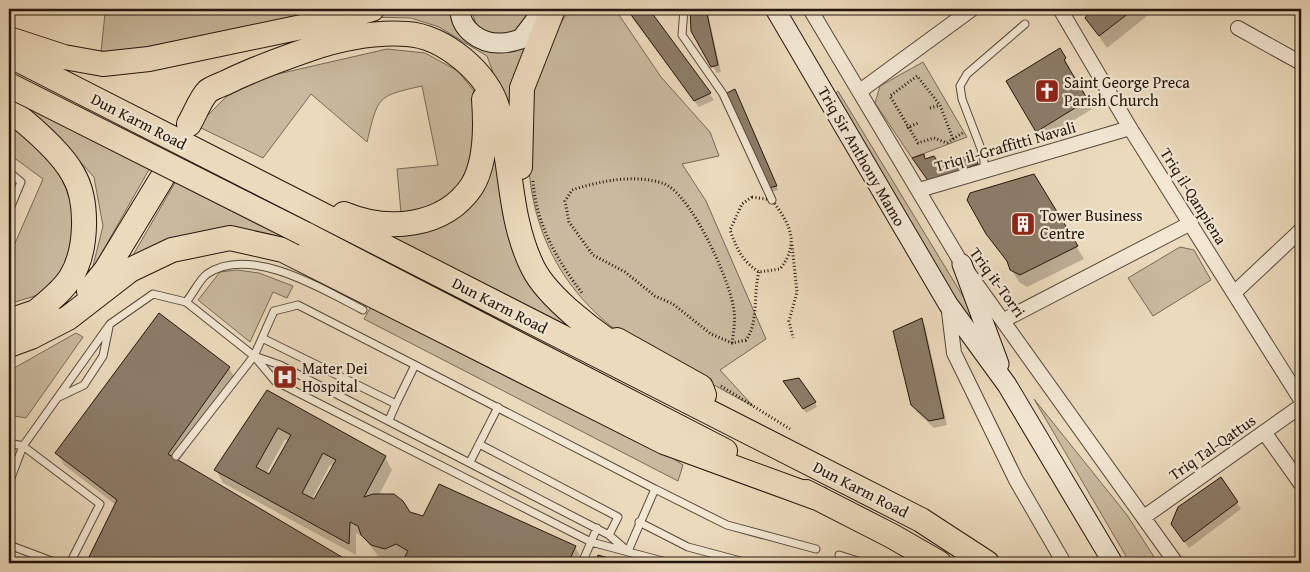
<svg xmlns="http://www.w3.org/2000/svg" width="1310" height="572" viewBox="0 0 1310 572" font-family="'Gentium Book Plus',serif">
<style>
.green{fill:#c9b99e;stroke:#776856}
.shadow{fill:#0003;fill-rule:evenodd}
.building{fill:#8c7c68;stroke:#25160d;fill-rule:evenodd}
.lines{fill:none;stroke-linecap:round;stroke-linejoin:round}
.lane-casing{stroke:#564739;stroke-width:9}
.street-casing{stroke:#564739;stroke-width:16}
.secondary-casing{stroke:#25160d;stroke-width:21}
.highway-casing{stroke:#25160d;stroke-width:26}
.path{stroke:#25160d;stroke-width:3;stroke-dasharray:1 2.5;stroke-linecap:butt}
.lane{stroke:#f2e7d3;stroke-width:7}
.street{stroke:#f2e7d3;stroke-width:14}
.secondary{stroke:#f2e7d3;stroke-width:19}
.highway{stroke:#ebdabc;stroke-width:24}
.highway-bridge-casing{stroke:#25160d;stroke-width:26;stroke-linecap:butt}
.highway-bridge{stroke:#ebdabc;stroke-width:24}
.labels{text-anchor:middle;stroke-width:4.5;stroke-linejoin:round;paint-order:stroke}
.poi-label{font-size:16px;fill:#25160d;stroke:#f2e7d3;text-anchor:start}
.street-label{font-size:16px;fill:#25160d;stroke:#f2e7d3}
</style>
<rect width="100%" height="100%" fill="#ebdabc"/>
<filter id="stains"><feTurbulence type="fractalNoise" baseFrequency=".004" numOctaves="4"/><feColorMatrix values="0 0 0 0 .2 0 0 0 0 .09 0 0 0 0 .02 0 0 0 .5 -.17"/></filter>
<radialGradient id="worn" r=".72"><stop offset=".6" stop-color="#630" stop-opacity="0"/><stop offset="1" stop-color="#630" stop-opacity=".3"/></radialGradient>
<path class="green" d="M87,9H354L196,45L101,52L105,13Z
M393,9H454L466,36L532,37L514,146L504,102L487,56L439,27L411,18L369,17Z
M471,9H535C520,37 506,41 477,27Z
M571,9H615L661,77L710,132L719,156L682,164L706,201L766,339L720,370L753,406C722,390 691,372 660,355C646,347 630,341 617,331C553,282 526,216 528,136C529,96 544,40 571,9Z
M387,49L425,53L458,71L477,95L475,168L438,208L401,213L397,169L438,165L422,86C377,96 378,96 367,142L311,94L263,158L197,126L226,97L256,79Z
M923,62L967,137L912,158L875,103L880,86Z
M838,91L964,298L974,318L969,321L835,94Z
M9,97L151,166L92,270L103,226L94,177L48,126Z
M9,120L67,174L80,244L54,290L12,303L9,302V257L43,179L9,154Z
M493,149L501,194L586,337L381,231L415,233L451,222L474,199Z
M176,181L302,244L241,232L182,236L129,262Z
M1180,247L1194,250L1211,280L1153,316L1128,278Z
M237,270L259,273L293,286L287,298L273,292L250,342L198,300L220,272Z
M372,305L665,453L683,465L678,481L364,319Z
M76,333L83,337L26,418L9,415V371Z
M1034,399L1127,515L1158,563H1130Z"/>
<path class="shadow" d="M628,9H648L714,100L699,107L632,18Z
M692,9H707L721,72L717,73L692,31Z
M1090,9H1143L1147,16L1107,48L1087,18L1092,11Z
M1060,50L1070,68L1068,69L1092,109L1042,140L1007,82Z
M737,95L778,190L771,192Z
M923,156L926,160L938,166L977,160L979,169L932,186Z
M1033,176L1084,259L1027,287L1019,282L969,200Z
M921,320L925,326L947,425L934,428L917,412L913,405Z
M229,368L236,380L178,462L352,563H87L116,505L64,465L57,453Z
M787,385L815,402L817,407L806,413Z
M267,391L385,457L392,470L379,495L409,513L424,518L575,547L582,559L581,563H403L406,558L404,556L392,561L379,557L363,537L356,533V555L223,483L216,470ZM285,439L288,441L269,476L266,474ZM330,465L334,466L315,501L312,499Z
M1237,503L1241,509L1189,548L1177,531Z"/>
<path class="building" d="M627,9H649L711,93L694,101Z
M690,9H706L718,65L711,67L691,31Z
M1091,9H1134L1099,36L1085,18Z
M1060,48L1066,58L1064,60L1088,100L1036,132L1006,81Z
M735,89L777,186L768,188L725,94Z
M924,154L925,159L934,156L939,164L975,154L978,164L929,182L912,158Z
M1034,174L1078,246L1020,275L1010,270L1007,261L986,234L967,200L970,193Z
M159,313L230,367L168,454L352,563H86L117,500L55,453Z
M922,318L944,418L929,421L911,405L893,331Z
M799,378L816,402L803,409L783,381Z
M267,390L386,456L364,497L373,494H394L403,501L410,512L423,516L439,484L576,546L568,563H401L408,551L396,544L385,549L371,545L361,535L358,526L350,522L349,544L214,470ZM278,428L291,435L269,474L256,467ZM323,453L336,460L314,499L302,493Z
M1221,477L1238,502L1184,542L1171,524L1178,507Z
M598,555L626,563H595Z"/>
<g class="lines">
<defs>
<path id="lane" d="M684,9L682,35L723,94L772,200
M985,170L983,154L962,99L960,86L967,74L1025,24
M9,172L21,182L9,211
M186,302C193,294 199,280 207,274C250,244 324,290 363,310
M254,356L280,365L609,535L625,549
M415,365L655,489
M59,397L84,385L103,356L109,327
M389,420L396,404
M9,443L23,446L100,504L70,563
M479,444L618,517L609,535
M176,456L254,356L274,311L298,305L415,365L396,404L262,338
M470,462L498,407
M9,483L23,446L110,324L153,294L186,302L254,356L275,381L591,542L670,563
M639,522L688,547L748,563
M9,545L57,563
M628,551L655,489L727,525L816,549
M839,555L864,563
M582,563L597,528"/>
<path id="street" d="M810,9L962,264L1176,563
M1060,9L1130,128L1301,400
M1238,28L1301,63
M860,91L972,9
M919,190L1130,128
M1234,293L1301,230
M948,304L954,353L1016,480L1064,563
M1004,320L1191,223
M1264,432L1301,484
M1144,517L1301,406"/>
<path id="secondary" d="M460,9C460,30 481,44 501,43C508,43 515,41 521,39L544,9
M775,9L948,304L1007,385L1113,563
M962,264L999,364"/>
<path id="highway" d="M9,39L64,57L103,64L149,59L335,20L372,9
M9,55L921,520L987,563
M9,109C28,124 61,152 73,174C89,201 87,251 71,277C62,292 45,304 32,315
M189,124C195,114 200,99 208,91C212,88 220,85 225,83C253,69 281,59 310,49C339,39 375,32 407,34C444,36 489,74 498,110C512,162 508,218 533,268C548,298 599,337 628,353
M520,167L522,88L553,9
M344,214C387,232 444,228 472,186C486,163 486,125 484,99
M305,234L725,451
M89,291L106,270L162,178
M9,321L47,308
M617,340L701,387L704,395
M9,345L31,337L68,318L130,270L172,250L230,238L283,250L664,442L820,499
M806,492L892,536L939,563"/>
</defs>
<use href="#lane" class="lane-casing"/>
<use href="#street" class="street-casing"/>
<use href="#secondary" class="secondary-casing"/>
<use href="#highway" class="highway-casing"/>
<path class="path" d="M930,108L940,105
M907,128L918,123
M953,139L940,105L917,76L890,96L918,143L934,138L947,143L964,132
M533,181C536,224 557,260 582,293
M752,197L772,200C789,223 801,242 780,269L759,272C742,261 737,249 730,230L742,204Z
M792,245L797,292L789,321L793,338
M732,343C734,330 736,317 733,305C728,277 690,191 662,183C634,174 600,181 572,190L565,201L569,222L593,255L625,272L655,296L673,304L711,334L732,343L746,340C759,322 753,294 759,272
M721,386L790,429
M1005,558L1013,563"/>
<use href="#lane" class="lane"/>
<use href="#street" class="street"/>
<use href="#secondary" class="secondary"/>
<use href="#highway" class="highway"/>
<defs>
<path id="highway-bridge" d="M9,85L305,234"/>
</defs>
<use href="#highway-bridge" class="highway-bridge-casing"/>
<use href="#highway-bridge" class="highway-bridge"/>
</g>
<defs>
<symbol id="church-square" viewBox="-11 -11 22 22"><rect x="-9" y="-9" width="18" height="18" rx="4" fill="#8f2418" stroke="#f2e7d3"/><path d="M-1.2-6h2.4v3.5h3.3v2.4h-3.3V6h-2.4V-.1h-3.3v-2.4h3.3Z" fill="#fff"/></symbol>
<symbol id="building-square" viewBox="-11 -11 22 22"><rect x="-9" y="-9" width="18" height="18" rx="4" fill="#8f2418" stroke="#f2e7d3"/><path d="M-4-6H4V6H1V3H-1V6H-4ZM-2.5-4.3h1.7v1.8h-1.7ZM.8-4.3h1.7v1.8H.8ZM-2.5-1h1.7V.8h-1.7ZM.8-1h1.7V.8H.8Z" fill="#fff"/></symbol>
<symbol id="hospital-square" viewBox="-11 -11 22 22"><rect x="-9" y="-9" width="18" height="18" rx="4" fill="#8f2418" stroke="#f2e7d3"/><path d="M-5-5h3v3.5h4V-5h3V5h-3V1.5h-4V5h-3Z" fill="#fff"/></symbol>
</defs>
<g fill-rule="evenodd">
<use href="#church-square" x="1033" y="77" width="28" height="28"/>
<use href="#building-square" x="1009" y="210" width="28" height="28"/>
<use href="#hospital-square" x="271" y="363" width="28" height="28"/>
</g>
<g class="labels">
<g class="poi-label">
<text x="1064" y="88">Saint George Preca<tspan x="1064" dy="18">Parish Church</tspan></text>
<text x="1040" y="221">Tower Business<tspan x="1040" dy="18">Centre</tspan></text>
<text x="302" y="374">Mater Dei<tspan x="302" dy="18">Hospital</tspan></text>
</g>
<g class="street-label">
<text transform="translate(139 121) rotate(27)" y="6">Dun Karm Road</text>
<text transform="translate(1005 146) rotate(-16)" y="6">Triq il-Graffitti Navali</text>
<text transform="translate(862 156) rotate(60)" y="6">Triq Sir Anthony Mamo</text>
<text transform="translate(1194 196) rotate(58)" y="6">Triq il-Qanpiena</text>
<text transform="translate(998 282) rotate(54)" y="6">Triq it-Torri</text>
<text transform="translate(500 305) rotate(27)" y="6">Dun Karm Road</text>
<text transform="translate(1212 447) rotate(-35)" y="6">Triq Tal-Qattus</text>
<text transform="translate(861 489) rotate(27)" y="6">Dun Karm Road</text>
</g>
</g>
<rect width="1310" height="572" fill="none" stroke="#ebdabc" stroke-width="30"/>
<rect x="10" y="10" width="1290" height="552" fill="none" stroke="#25160d" stroke-width="2.5"/>
<rect x="15" y="15" width="1280" height="542" fill="none" stroke="#25160d"/>
<rect width="100%" height="100%" filter="url(#stains)"/>
<rect width="100%" height="100%" fill="url(#worn)"/>
</svg>
